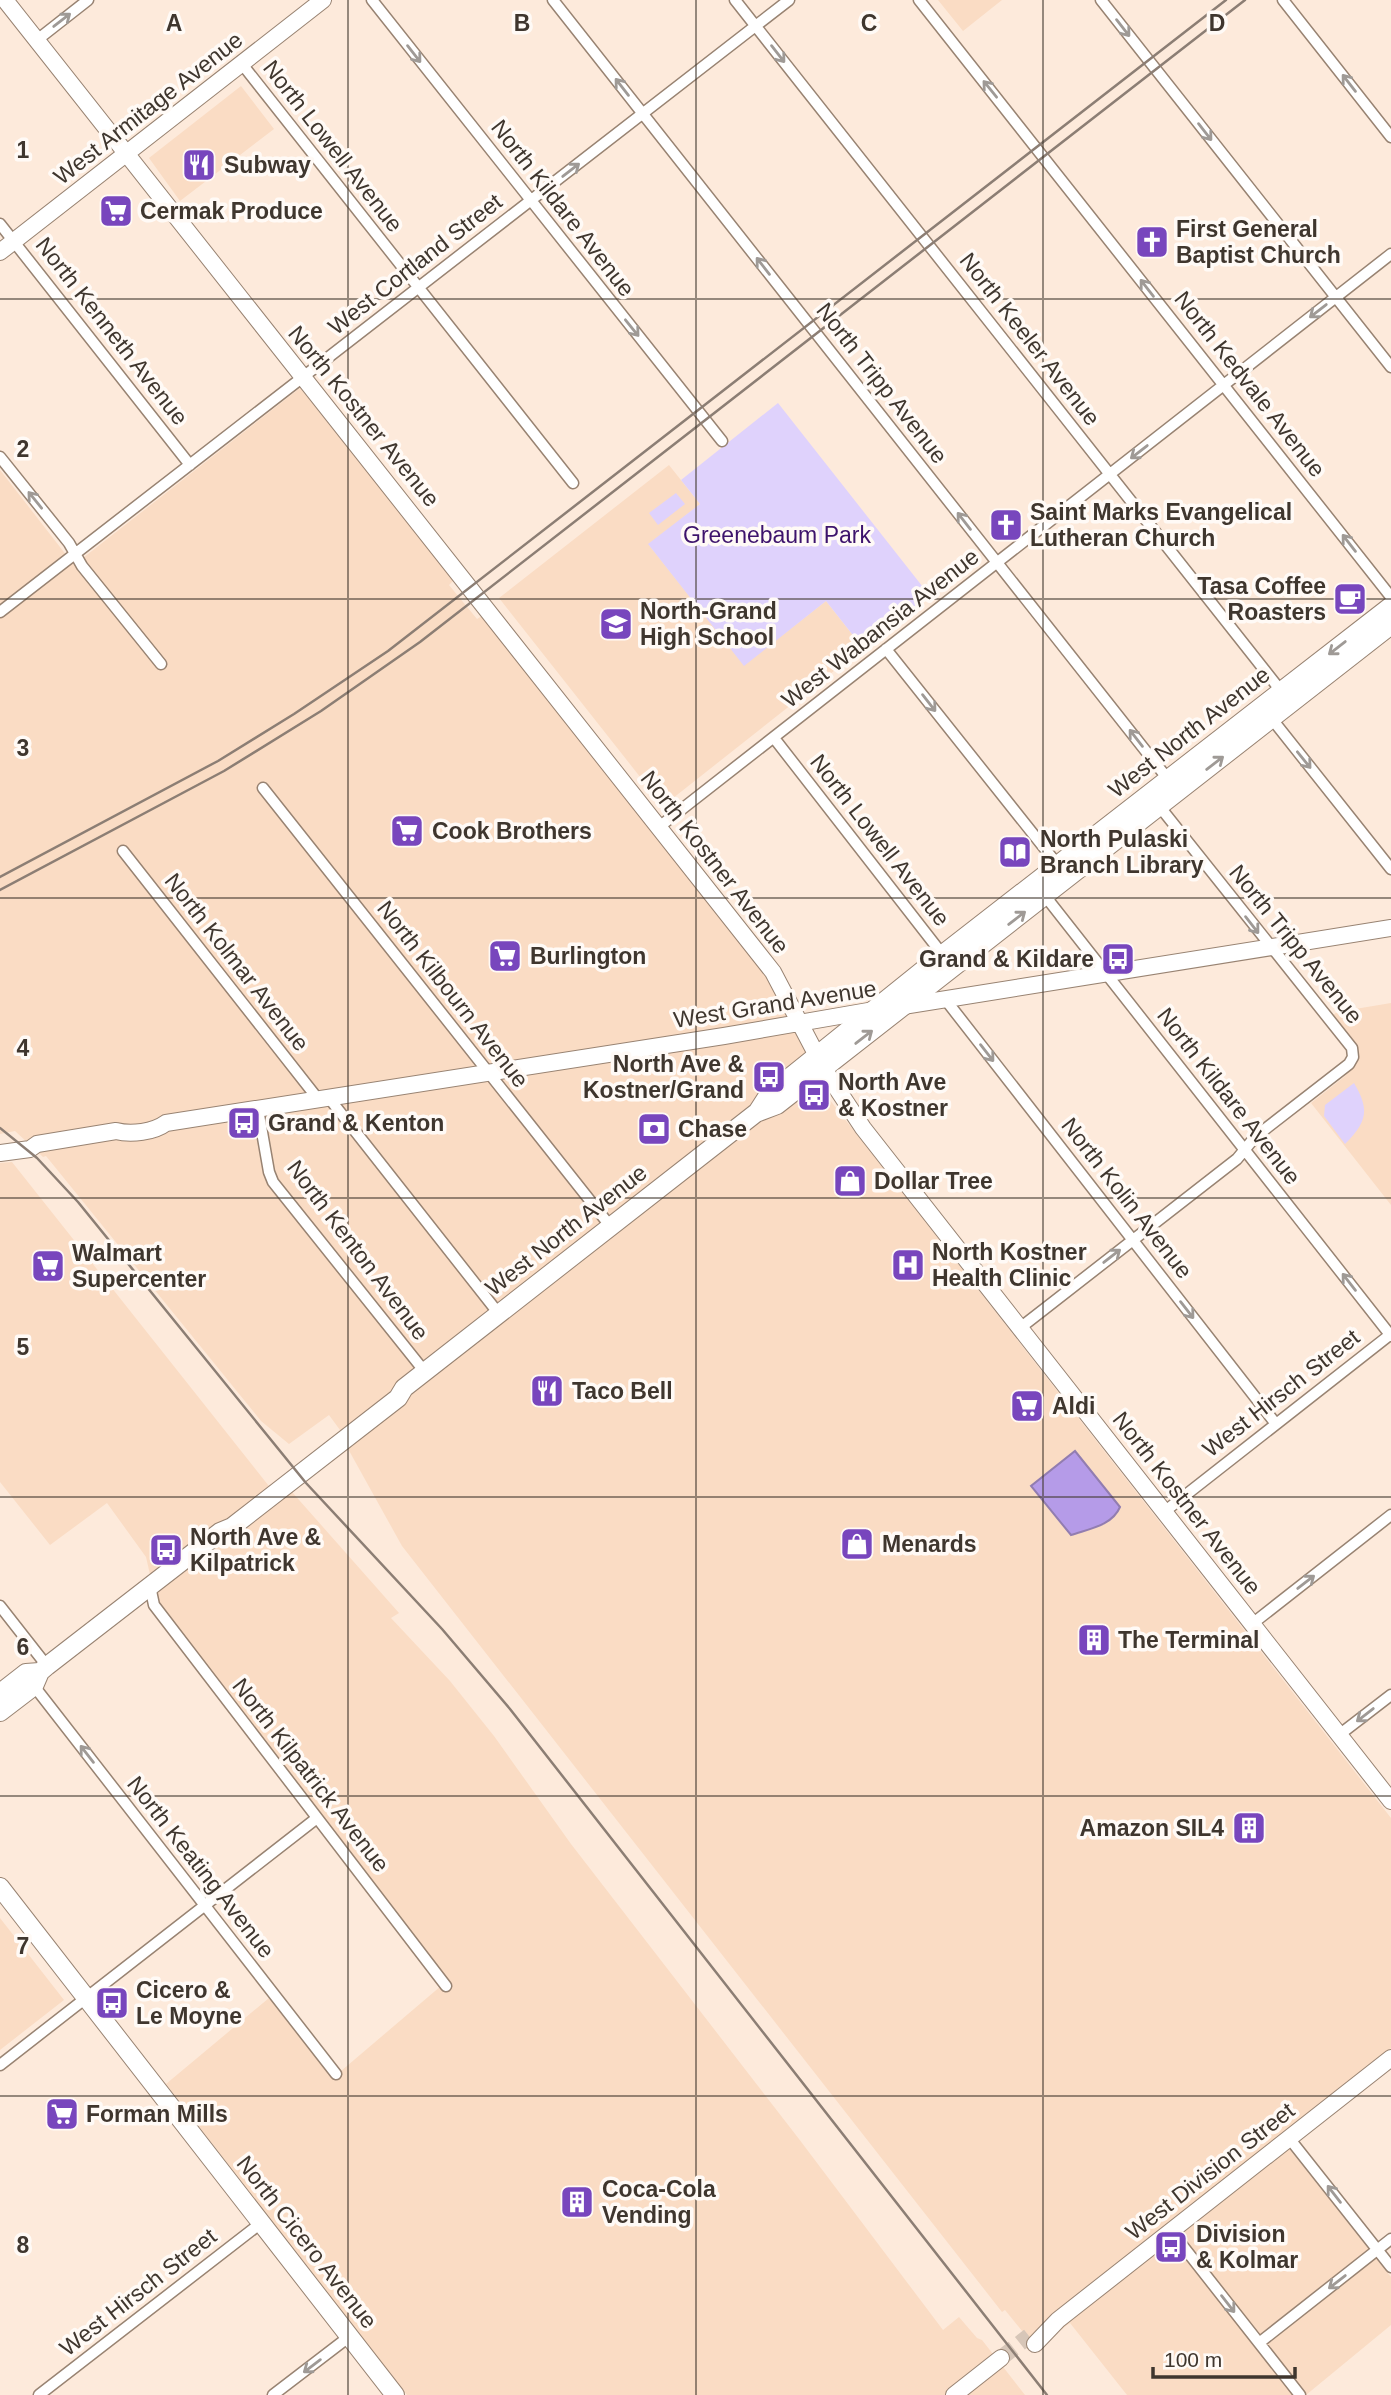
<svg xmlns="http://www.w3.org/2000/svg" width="1391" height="2395" viewBox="0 0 1391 2395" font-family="Helvetica,sans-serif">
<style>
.built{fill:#fadcc4}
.green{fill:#dfd2fc}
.water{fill:#b59be8;stroke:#927db0;stroke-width:2}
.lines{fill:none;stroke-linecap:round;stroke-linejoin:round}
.secondary-tunnel{stroke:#d7c6b8;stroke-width:16;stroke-dasharray:16 8;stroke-linecap:butt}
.street-casing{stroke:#988372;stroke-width:13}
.secondary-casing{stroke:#988372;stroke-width:18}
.primary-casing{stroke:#988372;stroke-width:20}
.street{stroke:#fff;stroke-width:10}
.secondary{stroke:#fff;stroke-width:16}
.primary{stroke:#fff;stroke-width:18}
.rail{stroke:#8c7e74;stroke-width:2.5}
.oneway{stroke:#9f9a96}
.grid{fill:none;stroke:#3f362e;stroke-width:2;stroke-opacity:0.55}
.labels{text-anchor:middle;stroke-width:7;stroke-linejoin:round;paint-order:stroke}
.street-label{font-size:23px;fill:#3f362e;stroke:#fffaf6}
.poi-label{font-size:23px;font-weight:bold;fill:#3f362e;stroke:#fffaf6;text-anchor:start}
.park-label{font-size:23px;fill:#3d136c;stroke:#fffaf6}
.grid-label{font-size:23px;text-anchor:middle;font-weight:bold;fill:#3f362e;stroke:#fffaf6;stroke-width:7;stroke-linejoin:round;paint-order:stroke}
</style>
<rect width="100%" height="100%" fill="#fdeadb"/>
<path class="built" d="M938,0H1002L963,31Z
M241,86L274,129L180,201L149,158Z
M300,388L454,580L449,585L477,619L482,616L769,973L826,1095L1391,1818V2048L1280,2137L1391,2277V2325L1306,2395H1127L1070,2323L1036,2348L1005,2310L1002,2312L402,1546L347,1447L351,1445L329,1415L289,1444L261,1421L46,1156L43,1157L15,1131L0,1134V470L74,565Z
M669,465L700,504L649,545L744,665L826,601L863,648L663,806L499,598Z
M1391,1003V1205L1311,1103L1344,1077L1355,1065L1358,1051L1332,1016L1337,1012Z
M12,1162L280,1500L292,1492L399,1613L391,1618L450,1681L494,1736L571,1844L799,2139L943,2330L959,2317L977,2338L982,2340L1025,2395H407L166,2084L269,1998L334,2077L448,1980L157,1605L146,1557L107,1503L50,1545L0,1482V1163Z
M0,1918L64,2000L0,2050Z"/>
<path class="green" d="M778,403L930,596L863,648L826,601L744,666L648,544L700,504L681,480Z
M676,493L685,504L658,525L649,513Z
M1354,1083C1370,1110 1367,1122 1345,1144L1324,1116L1325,1105Z"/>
<path class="water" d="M1075,1451L1120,1507C1112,1526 1088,1529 1071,1535L1031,1486Z"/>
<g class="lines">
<path class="secondary-tunnel" d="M1001,2358L1029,2336"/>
<defs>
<path id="street" d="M372,0L722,441
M553,0L1171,783
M735,0L1285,696
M919,0L1391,597
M1101,0L1391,367
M1283,0L1391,137
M37,40L88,0
M242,64L573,483
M0,224L190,465
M0,457L69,543L82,566L161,664
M0,612L789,0
M886,649L1061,869
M1268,714L1391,869
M774,738L946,959
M263,788L611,1227
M659,827L1391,254
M123,851L318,1099
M1042,892L1391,1336
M945,999L1276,1424
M329,1098L499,1314
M258,1109L269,1172L273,1182L425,1372
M1020,1328L1237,1159L1255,1137L1349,1064L1353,1057L1352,1048L1156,802
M1164,1512L1391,1334
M150,1586L154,1605L446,1986
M0,1606L47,1666
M1252,1624L1391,1515
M34,1686L336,2074
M1339,1735L1391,1695
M0,2065L317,1818
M1289,2138L1391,2267
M1171,2231L1300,2395
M1259,2343L1391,2239
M39,2395L261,2223
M273,2395L350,2336"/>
<path id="secondary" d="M5,0L773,972L824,1069L863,1128L1391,1801
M0,252L323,0
M903,1006L1391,928
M0,1153L30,1149L37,1144L116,1131C131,1135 154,1132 166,1123L724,1036L874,1010
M1035,2344L1058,2320L1391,2058
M954,2395L1001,2358"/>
<path id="primary" d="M758,1111L769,1094L943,954L1391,606
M0,1693L26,1673L40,1672
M0,1712L34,1686L40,1672L47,1666L220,1532L232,1527L398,1398L404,1388L756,1113L777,1105L1391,625
M0,1887L395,2395"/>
</defs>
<use href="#street" class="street-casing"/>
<use href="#secondary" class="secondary-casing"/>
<use href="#primary" class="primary-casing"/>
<use href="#street" class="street"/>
<use href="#secondary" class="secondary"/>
<use href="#primary" class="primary"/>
<path class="rail" d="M0,877L218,761L294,714L388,651L1226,0
M0,890L224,771L321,711L420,642L1245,0
M0,1128L37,1158L78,1202L306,1483L442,1629L510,1709L1047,2395"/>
</g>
<defs><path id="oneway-shaft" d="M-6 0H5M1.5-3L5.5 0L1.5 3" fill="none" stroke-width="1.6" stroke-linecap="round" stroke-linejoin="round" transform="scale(1.75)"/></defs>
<g class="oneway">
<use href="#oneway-shaft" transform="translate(62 20) rotate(-38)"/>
<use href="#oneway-shaft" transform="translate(1123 28) rotate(52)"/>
<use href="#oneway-shaft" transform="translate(414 54) rotate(52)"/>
<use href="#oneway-shaft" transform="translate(778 54) rotate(52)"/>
<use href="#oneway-shaft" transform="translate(1349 83) rotate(-128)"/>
<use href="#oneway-shaft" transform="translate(622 87) rotate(-128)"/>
<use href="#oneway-shaft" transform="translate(990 89) rotate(-129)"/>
<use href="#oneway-shaft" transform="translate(1205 132) rotate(52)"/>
<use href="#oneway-shaft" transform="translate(571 170) rotate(-38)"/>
<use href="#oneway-shaft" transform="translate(763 266) rotate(-128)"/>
<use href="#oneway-shaft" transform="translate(1147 288) rotate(-128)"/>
<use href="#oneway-shaft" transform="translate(1318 311) rotate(142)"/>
<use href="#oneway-shaft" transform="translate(632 328) rotate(51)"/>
<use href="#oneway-shaft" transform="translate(1139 452) rotate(142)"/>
<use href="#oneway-shaft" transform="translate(35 500) rotate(-129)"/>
<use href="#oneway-shaft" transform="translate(964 521) rotate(-128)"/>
<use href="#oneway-shaft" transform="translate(1349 543) rotate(-128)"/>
<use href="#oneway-shaft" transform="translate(1337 648) rotate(142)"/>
<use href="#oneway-shaft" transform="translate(929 703) rotate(52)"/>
<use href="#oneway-shaft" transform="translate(1136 738) rotate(-128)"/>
<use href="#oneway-shaft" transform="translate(1304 760) rotate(51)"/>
<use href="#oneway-shaft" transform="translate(1215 763) rotate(-38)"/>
<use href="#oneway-shaft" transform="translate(1017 918) rotate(-38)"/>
<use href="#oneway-shaft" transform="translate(1252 925) rotate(52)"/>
<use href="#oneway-shaft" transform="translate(864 1037) rotate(-38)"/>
<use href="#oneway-shaft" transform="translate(987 1053) rotate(52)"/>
<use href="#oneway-shaft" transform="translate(1112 1256) rotate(-38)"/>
<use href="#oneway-shaft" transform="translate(1349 1282) rotate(-128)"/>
<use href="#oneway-shaft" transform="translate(1187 1310) rotate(52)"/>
<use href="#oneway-shaft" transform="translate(1306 1582) rotate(-38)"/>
<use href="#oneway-shaft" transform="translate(1365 1715) rotate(142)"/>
<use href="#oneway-shaft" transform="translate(87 1754) rotate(-128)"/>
<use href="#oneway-shaft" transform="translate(1334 2194) rotate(-128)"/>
<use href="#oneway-shaft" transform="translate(1337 2282) rotate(142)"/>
<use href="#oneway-shaft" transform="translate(1228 2304) rotate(52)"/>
<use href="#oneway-shaft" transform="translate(312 2366) rotate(143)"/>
</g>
<path class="grid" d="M348,0V2395M696,0V2395M1043,0V2395M0,299H1391M0,599H1391M0,898H1391M0,1198H1391M0,1497H1391M0,1796H1391M0,2096H1391"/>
<defs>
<symbol id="restaurant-square" viewBox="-11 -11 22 22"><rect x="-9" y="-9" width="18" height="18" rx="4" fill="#7846bd" stroke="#fffaf6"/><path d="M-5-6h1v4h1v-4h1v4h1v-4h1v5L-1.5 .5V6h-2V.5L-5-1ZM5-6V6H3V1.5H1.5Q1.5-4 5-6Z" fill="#fff"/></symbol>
<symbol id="supermarket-square" viewBox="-11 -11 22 22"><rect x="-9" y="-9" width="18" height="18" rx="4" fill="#7846bd" stroke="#fffaf6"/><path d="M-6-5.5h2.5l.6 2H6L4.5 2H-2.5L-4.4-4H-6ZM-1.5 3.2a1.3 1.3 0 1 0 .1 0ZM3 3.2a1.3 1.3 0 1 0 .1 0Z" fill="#fff"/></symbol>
<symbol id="church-square" viewBox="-11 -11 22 22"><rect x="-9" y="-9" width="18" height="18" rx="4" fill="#7846bd" stroke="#fffaf6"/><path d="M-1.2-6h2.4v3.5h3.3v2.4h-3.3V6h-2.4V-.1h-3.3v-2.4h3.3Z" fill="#fff"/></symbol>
<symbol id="cafe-square" viewBox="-11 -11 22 22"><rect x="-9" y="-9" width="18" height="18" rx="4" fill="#7846bd" stroke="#fffaf6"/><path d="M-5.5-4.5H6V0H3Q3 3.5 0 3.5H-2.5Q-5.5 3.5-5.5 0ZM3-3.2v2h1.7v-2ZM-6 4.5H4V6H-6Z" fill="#fff"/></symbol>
<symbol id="school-square" viewBox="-11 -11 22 22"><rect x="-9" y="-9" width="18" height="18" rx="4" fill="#7846bd" stroke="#fffaf6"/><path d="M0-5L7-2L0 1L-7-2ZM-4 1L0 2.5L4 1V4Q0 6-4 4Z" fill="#fff"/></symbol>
<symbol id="library-square" viewBox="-11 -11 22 22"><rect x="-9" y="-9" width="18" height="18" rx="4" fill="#7846bd" stroke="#fffaf6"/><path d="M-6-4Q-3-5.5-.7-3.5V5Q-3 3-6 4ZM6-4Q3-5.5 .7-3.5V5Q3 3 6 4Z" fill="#fff"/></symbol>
<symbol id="bus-square" viewBox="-11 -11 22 22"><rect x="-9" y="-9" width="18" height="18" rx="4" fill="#7846bd" stroke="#fffaf6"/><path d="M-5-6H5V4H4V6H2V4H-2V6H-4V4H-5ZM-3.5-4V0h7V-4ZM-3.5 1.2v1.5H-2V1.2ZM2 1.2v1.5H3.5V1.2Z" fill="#fff"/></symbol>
<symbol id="bank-square" viewBox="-11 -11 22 22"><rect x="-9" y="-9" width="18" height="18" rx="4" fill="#7846bd" stroke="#fffaf6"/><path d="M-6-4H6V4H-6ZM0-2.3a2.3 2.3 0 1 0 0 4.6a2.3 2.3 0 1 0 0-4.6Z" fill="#fff"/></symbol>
<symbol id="shop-square" viewBox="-11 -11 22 22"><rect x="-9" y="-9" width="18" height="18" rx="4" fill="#7846bd" stroke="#fffaf6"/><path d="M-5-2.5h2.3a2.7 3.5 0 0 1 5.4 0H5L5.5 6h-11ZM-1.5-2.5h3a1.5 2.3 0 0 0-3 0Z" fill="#fff"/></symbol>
<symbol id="hospital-square" viewBox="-11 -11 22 22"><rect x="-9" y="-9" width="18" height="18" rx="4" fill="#7846bd" stroke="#fffaf6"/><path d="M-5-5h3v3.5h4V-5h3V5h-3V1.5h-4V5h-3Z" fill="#fff"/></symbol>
<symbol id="building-square" viewBox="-11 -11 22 22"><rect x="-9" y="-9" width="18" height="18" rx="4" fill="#7846bd" stroke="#fffaf6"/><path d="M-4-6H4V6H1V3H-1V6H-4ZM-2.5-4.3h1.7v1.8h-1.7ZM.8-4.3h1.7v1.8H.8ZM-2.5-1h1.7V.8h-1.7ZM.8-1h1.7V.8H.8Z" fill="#fff"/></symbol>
</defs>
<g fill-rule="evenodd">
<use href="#restaurant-square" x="180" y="146" width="38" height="38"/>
<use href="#supermarket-square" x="97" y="192" width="38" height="38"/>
<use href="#church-square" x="1133" y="223" width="38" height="38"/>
<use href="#church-square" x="987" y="506" width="38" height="38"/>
<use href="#cafe-square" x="1331" y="580" width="38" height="38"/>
<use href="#school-square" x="597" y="605" width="38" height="38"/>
<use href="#supermarket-square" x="388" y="812" width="38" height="38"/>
<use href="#library-square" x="996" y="833" width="38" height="38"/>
<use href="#supermarket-square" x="486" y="937" width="38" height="38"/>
<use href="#bus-square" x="1099" y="940" width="38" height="38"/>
<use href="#bus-square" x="750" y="1058" width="38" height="38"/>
<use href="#bus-square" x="795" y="1076" width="38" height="38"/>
<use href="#bus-square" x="225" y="1104" width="38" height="38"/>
<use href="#bank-square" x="635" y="1110" width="38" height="38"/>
<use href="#shop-square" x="831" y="1162" width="38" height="38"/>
<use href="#hospital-square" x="889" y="1246" width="38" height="38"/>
<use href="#supermarket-square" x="29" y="1247" width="38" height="38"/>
<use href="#restaurant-square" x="528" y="1372" width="38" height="38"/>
<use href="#supermarket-square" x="1008" y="1387" width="38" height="38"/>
<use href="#shop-square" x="838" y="1525" width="38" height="38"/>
<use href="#bus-square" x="147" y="1531" width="38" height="38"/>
<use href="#building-square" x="1075" y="1621" width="38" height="38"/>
<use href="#building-square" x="1230" y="1809" width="38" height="38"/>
<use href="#bus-square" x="93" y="1984" width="38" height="38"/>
<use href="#supermarket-square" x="43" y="2095" width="38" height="38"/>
<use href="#building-square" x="558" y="2183" width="38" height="38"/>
<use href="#bus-square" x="1152" y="2228" width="38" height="38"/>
</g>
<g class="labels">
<g class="street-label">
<text transform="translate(148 108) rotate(-38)" y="8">West Armitage Avenue</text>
<text transform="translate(333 146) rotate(52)" y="8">North Lowell Avenue</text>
<text transform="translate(563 208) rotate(52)" y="8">North Kildare Avenue</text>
<text transform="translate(415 264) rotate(-38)" y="8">West Cortland Street</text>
<text transform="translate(112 331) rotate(52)" y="8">North Kenneth Avenue</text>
<text transform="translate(1030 339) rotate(52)" y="8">North Keeler Avenue</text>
<text transform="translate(882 383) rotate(52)" y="8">North Tripp Avenue</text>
<text transform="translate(1250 384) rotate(52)" y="8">North Kedvale Avenue</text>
<text transform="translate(364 416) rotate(51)" y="8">North Kostner Avenue</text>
<text transform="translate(880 628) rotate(-38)" y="8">West Wabansia Avenue</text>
<text transform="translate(1189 732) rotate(-38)" y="8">West North Avenue</text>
<text transform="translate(880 840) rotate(52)" y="8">North Lowell Avenue</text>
<text transform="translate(715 862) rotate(52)" y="8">North Kostner Avenue</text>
<text transform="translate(1296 944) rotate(51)" y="8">North Tripp Avenue</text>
<text transform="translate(237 962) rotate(52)" y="8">North Kolmar Avenue</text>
<text transform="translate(453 994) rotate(52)" y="8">North Kilbourn Avenue</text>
<text transform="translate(775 1004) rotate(-9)" y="8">West Grand Avenue</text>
<text transform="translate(1229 1096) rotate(52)" y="8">North Kildare Avenue</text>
<text transform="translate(1127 1198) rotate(52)" y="8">North Kolin Avenue</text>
<text transform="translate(566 1230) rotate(-38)" y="8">West North Avenue</text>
<text transform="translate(358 1250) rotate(53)" y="8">North Kenton Avenue</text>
<text transform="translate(1281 1393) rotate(-38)" y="8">West Hirsch Street</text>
<text transform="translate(1187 1503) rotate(52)" y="8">North Kostner Avenue</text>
<text transform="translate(311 1775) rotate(52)" y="8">North Kilpatrick Avenue</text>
<text transform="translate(201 1867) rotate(52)" y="8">North Keating Avenue</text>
<text transform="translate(1210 2171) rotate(-38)" y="8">West Division Street</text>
<text transform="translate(307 2242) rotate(52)" y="8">North Cicero Avenue</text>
<text transform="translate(138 2292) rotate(-38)" y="8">West Hirsch Street</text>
</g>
<g class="poi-label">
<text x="224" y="173">Subway</text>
<text x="140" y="219">Cermak Produce</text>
<text x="1176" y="237">First General<tspan x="1176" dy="26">Baptist Church</tspan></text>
<text x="1030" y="520">Saint Marks Evangelical<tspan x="1030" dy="26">Lutheran Church</tspan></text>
<text x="1326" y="594" text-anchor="end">Tasa Coffee<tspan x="1326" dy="26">Roasters</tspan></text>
<text x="640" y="619">North-Grand<tspan x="640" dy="26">High School</tspan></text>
<text x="432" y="839">Cook Brothers</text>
<text x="1040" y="847">North Pulaski<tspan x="1040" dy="26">Branch Library</tspan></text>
<text x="530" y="964">Burlington</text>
<text x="1094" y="967" text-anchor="end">Grand &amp; Kildare</text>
<text x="744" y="1072" text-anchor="end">North Ave &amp;<tspan x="744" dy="26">Kostner/Grand</tspan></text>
<text x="838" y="1090">North Ave<tspan x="838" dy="26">&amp; Kostner</tspan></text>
<text x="268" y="1131">Grand &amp; Kenton</text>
<text x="678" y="1137">Chase</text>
<text x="874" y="1189">Dollar Tree</text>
<text x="932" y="1260">North Kostner<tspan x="932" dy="26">Health Clinic</tspan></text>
<text x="72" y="1261">Walmart<tspan x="72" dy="26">Supercenter</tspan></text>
<text x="572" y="1399">Taco Bell</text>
<text x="1052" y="1414">Aldi</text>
<text x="190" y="1545">North Ave &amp;<tspan x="190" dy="26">Kilpatrick</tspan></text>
<text x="882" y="1552">Menards</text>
<text x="1118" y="1648">The Terminal</text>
<text x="1224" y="1836" text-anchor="end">Amazon SIL4</text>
<text x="136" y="1998">Cicero &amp;<tspan x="136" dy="26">Le Moyne</tspan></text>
<text x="86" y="2122">Forman Mills</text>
<text x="602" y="2197">Coca-Cola<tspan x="602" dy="26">Vending</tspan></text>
<text x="1196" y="2242">Division<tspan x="1196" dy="26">&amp; Kolmar</tspan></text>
</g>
<g class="park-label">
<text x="777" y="543">Greenebaum Park</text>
</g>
</g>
<g class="grid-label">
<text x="174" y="31">A</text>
<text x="522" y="31">B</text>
<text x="869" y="31">C</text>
<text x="1217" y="31">D</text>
<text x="23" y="158">1</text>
<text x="23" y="457">2</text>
<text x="23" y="756">3</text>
<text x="23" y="1056">4</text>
<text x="23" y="1355">5</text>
<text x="23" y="1655">6</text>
<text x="23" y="1954">7</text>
<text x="23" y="2253">8</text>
</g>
<path d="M1153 2367v10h142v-10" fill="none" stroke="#3f362e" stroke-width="3.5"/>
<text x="1164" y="2367" font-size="21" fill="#3f362e" stroke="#fffaf6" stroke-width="5" paint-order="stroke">100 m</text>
</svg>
